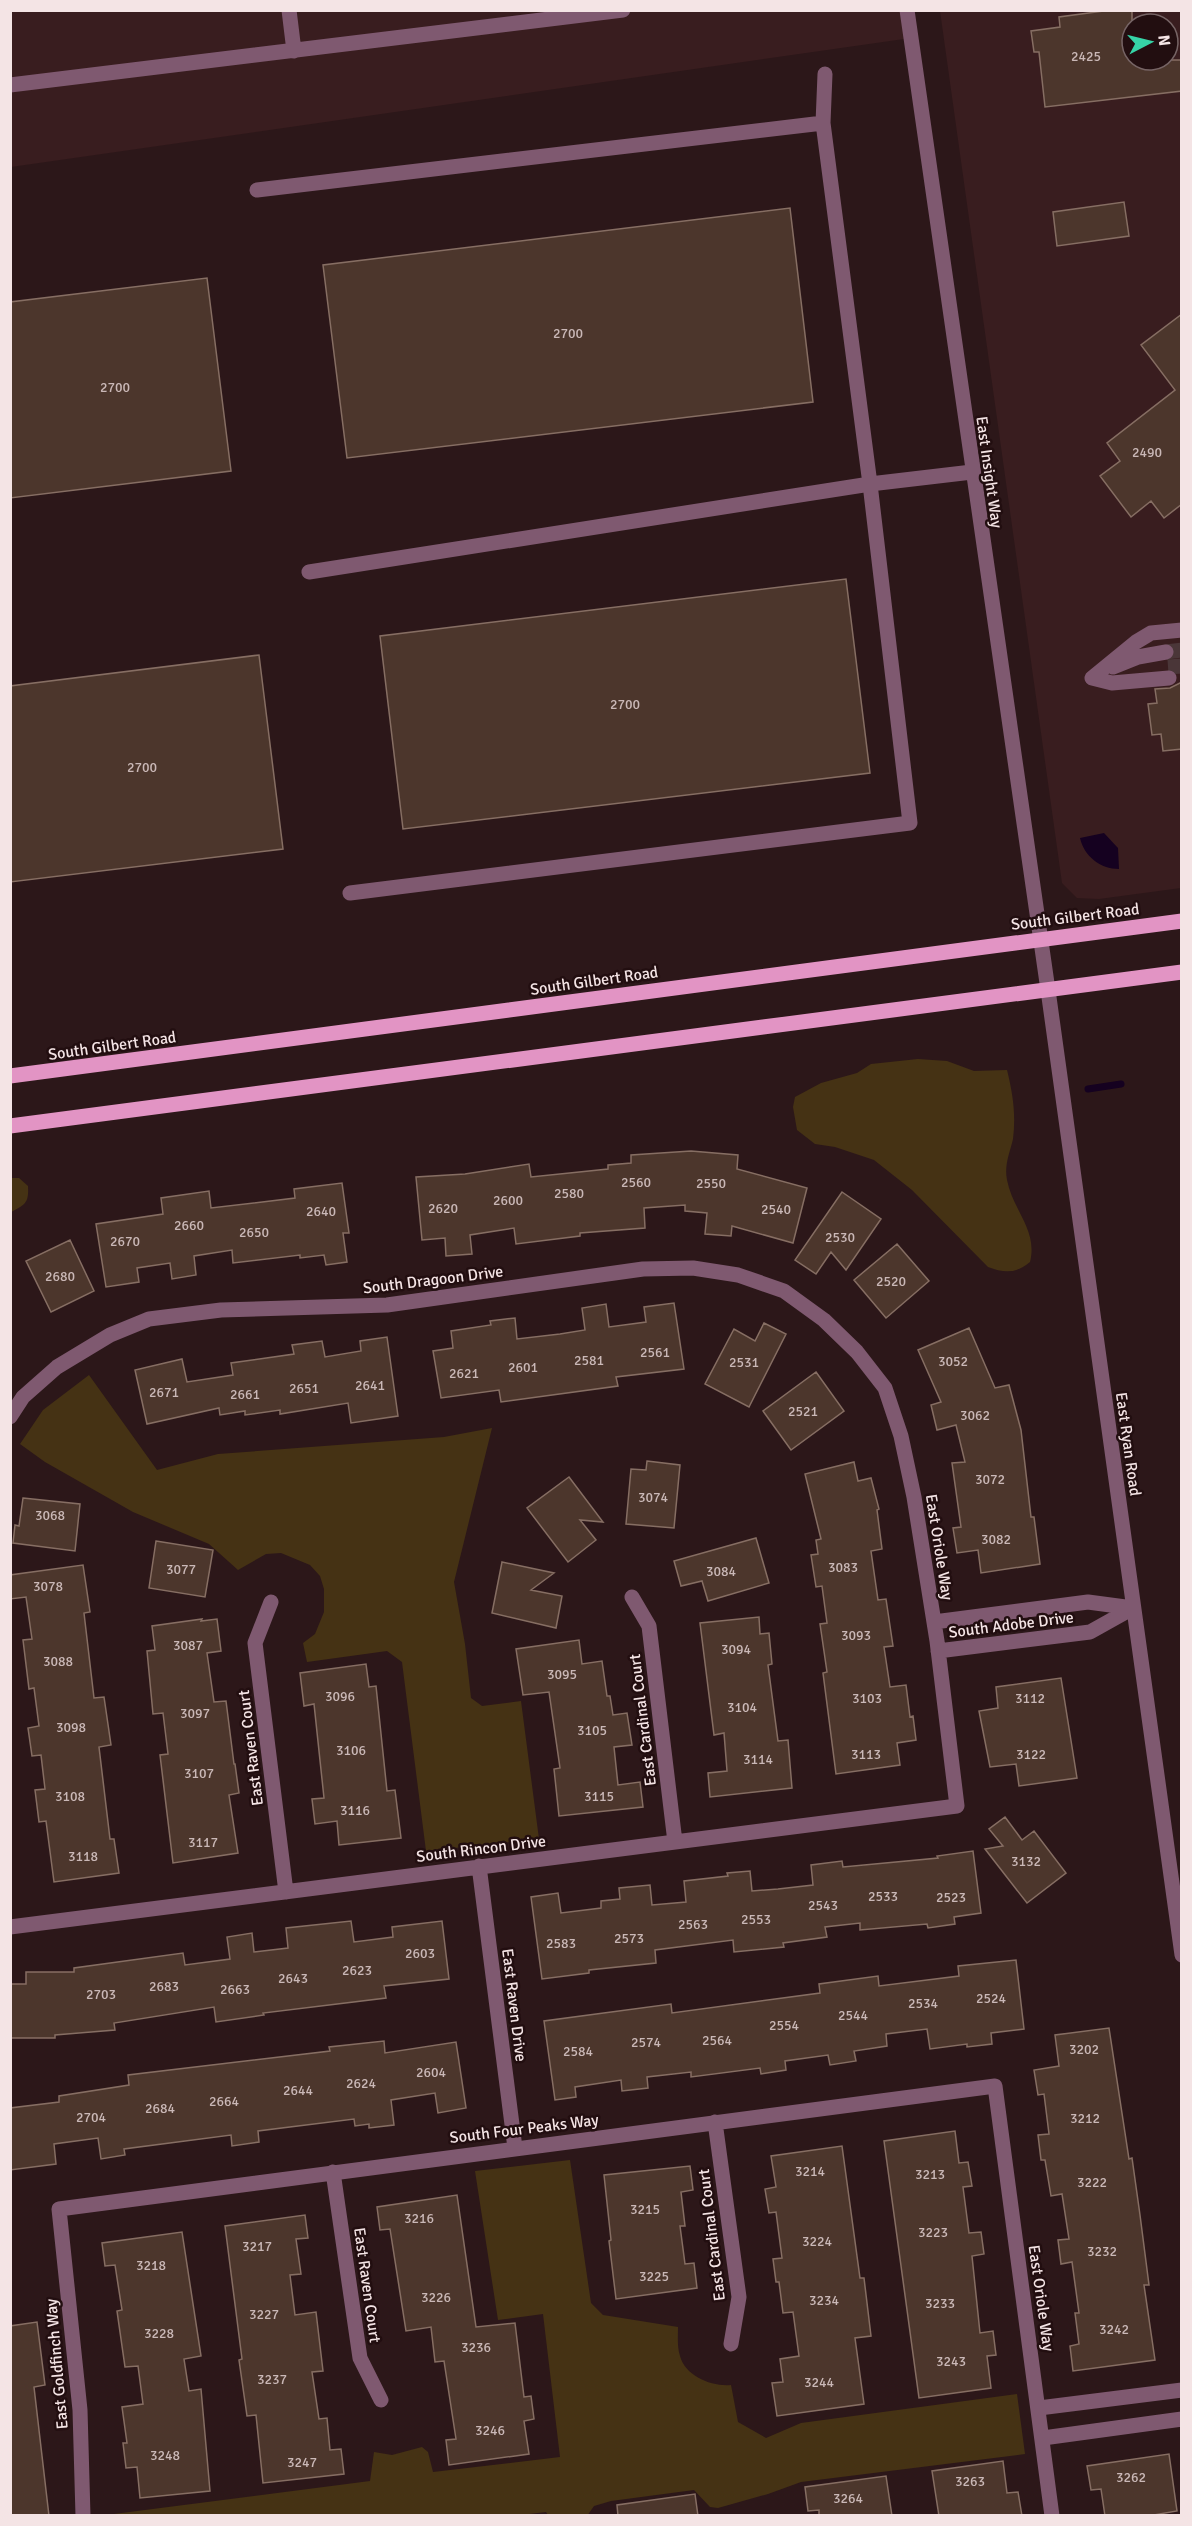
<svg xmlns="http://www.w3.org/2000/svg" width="1192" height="2526" viewBox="0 0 1192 2526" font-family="Signika,sans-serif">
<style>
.built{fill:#391d1f;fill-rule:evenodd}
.green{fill:#453214}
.water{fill:#150120}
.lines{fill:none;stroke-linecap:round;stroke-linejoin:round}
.stream{stroke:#150120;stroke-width:7}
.building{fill:#4c362c;stroke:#866e63;stroke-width:1.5}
.minor-tunnel{stroke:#4a3638;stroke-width:15;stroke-dasharray:15 8;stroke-linecap:butt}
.minor{stroke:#7f5970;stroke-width:15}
.major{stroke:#e294c4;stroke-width:15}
.labels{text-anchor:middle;stroke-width:5;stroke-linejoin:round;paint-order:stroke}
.number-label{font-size:14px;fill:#cab8b7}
.street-label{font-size:16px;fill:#f4e4e5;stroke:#220e10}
</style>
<rect width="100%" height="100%" fill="#2c1719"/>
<path class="built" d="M907,10L911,38L11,167L10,11Z
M940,11H1181V888L1099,899L1077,898L1062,883ZM1132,24H1168V60H1132Z"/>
<path class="green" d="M918,1059L947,1061L974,1071L1007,1070C1013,1094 1016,1115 1013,1139C1010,1152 1004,1165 1007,1180C1013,1211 1038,1230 1030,1262C1016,1274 1004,1273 988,1267L912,1190L874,1160L835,1147L815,1144L797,1130L793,1107L795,1097L821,1083L857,1073L871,1064Z
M10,1178H19L28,1186C29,1203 25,1205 11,1212Z
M89,1375L157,1470L218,1454L444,1437L492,1428L454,1582L465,1644L471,1698L482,1706L521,1701L539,1839L426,1851L402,1662L387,1651L307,1662L303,1643L315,1634L324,1612V1589L320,1576L310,1565L281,1553L266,1554L238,1570L209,1544L133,1512L45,1462L20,1444L43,1410Z
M570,2160L591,2303L603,2315L678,2327C678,2336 677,2347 680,2356C685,2376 712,2387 731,2385L738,2422L766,2438L801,2423L1017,2394L1025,2454L801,2482L768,2494L718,2508L710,2507L694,2490L611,2501L594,2506L587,2516L548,2515L546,2512L513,2516L106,2515L370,2481L374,2452L392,2455L422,2447L428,2452L433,2472L560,2457L543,2314L498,2320L475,2171Z"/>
<path class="water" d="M1104,833L1118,848L1119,869C1100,869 1084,856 1080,838Z"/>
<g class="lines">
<path class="stream" d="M1088,1089L1121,1084"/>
</g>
<path class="building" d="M1111,10H1132V60H1182V91L1045,107L1039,52H1034L1031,31L1060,27L1059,17Z
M1124,202L1129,236L1057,246L1053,212Z
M790,208L813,402L347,458L323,265Z
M207,278L231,471L10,498V302Z
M1182,314V504L1164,518L1151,501L1131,517L1100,476L1120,461L1107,443L1175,390L1141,345Z
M846,579L870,773L403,829L380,636Z
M259,655L283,849L10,882V686Z
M1182,682V749L1163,751L1161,734L1152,735L1148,704L1157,703L1155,689L1170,688Z
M691,1151L738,1155L737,1169L807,1188L793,1243L732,1226L731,1236L705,1234L707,1213L685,1211V1205L644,1208L645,1228L580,1233V1236L516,1244L514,1228L470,1235L472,1254L446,1256L445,1238L422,1240L416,1177L465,1174L529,1164L531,1177L608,1169V1165L631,1163V1155Z
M342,1183L349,1233H343L347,1262L326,1265L324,1255L300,1258V1255L233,1263L232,1250L194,1256L196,1275L172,1279L170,1263L137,1268L139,1282L106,1287L96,1224L163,1214L161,1198L209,1191L211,1208L295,1198L294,1189Z
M842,1192L881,1219L846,1270L831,1252L816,1274L795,1260Z
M70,1240L94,1291L51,1312L26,1261Z
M897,1244L929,1281L886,1318L854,1280Z
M674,1303L684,1369L616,1377L618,1386L501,1402L499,1390L441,1398L433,1351L453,1348L451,1331L491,1325L490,1321L515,1318L517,1339L560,1334L585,1330L582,1308L606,1304L609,1327L646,1322L644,1307Z
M764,1323L786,1334L749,1407L705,1384L734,1329L755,1341Z
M969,1328L995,1388L1009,1385L1021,1430L1031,1517H1034L1040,1564L981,1573L978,1550L957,1553L953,1528L961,1527L952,1463L965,1462L956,1425L937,1430L931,1405L941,1402L918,1350Z
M387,1337L398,1416L351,1423L348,1403L280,1414V1410L245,1415V1411L220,1415L219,1408L147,1424L135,1370L182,1359L187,1382L233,1375L231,1363L294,1354L292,1345L322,1341L325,1357L361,1351L360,1341Z
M816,1372L844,1411L791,1450L763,1411Z
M647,1461L680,1465L674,1528L626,1524L631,1469L646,1470Z
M854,1462L858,1481L871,1478L879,1509L877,1510L882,1549L871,1551L878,1600L886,1599L893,1646L884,1647L890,1687L906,1685L910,1717L913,1716L916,1740L897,1743L900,1765L836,1774L823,1673L827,1672L820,1624L827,1623L822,1586L816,1587L811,1555L818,1554L816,1540L821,1539L805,1474Z
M569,1477L603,1522L580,1520L596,1540L568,1562L527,1508Z
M23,1498L80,1504L75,1551L13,1543L15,1525L19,1526Z
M756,1538L769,1583L708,1601L702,1581L681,1586L674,1561Z
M156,1541L213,1550L205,1597L149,1588Z
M502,1562L554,1573L531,1590L562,1596L556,1628L492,1613Z
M83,1565L90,1612L84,1613L94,1698L104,1697L111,1745L99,1747L110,1839H114L119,1873L54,1882L46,1821L39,1822L35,1790L45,1789L41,1755L32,1756L28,1728L39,1726L34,1688L29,1689L23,1640L32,1639L26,1597L10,1599V1575Z
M759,1617L760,1634L769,1633L772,1664L768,1665L778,1741L788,1740L792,1788L710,1797L708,1773L727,1771L724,1733L714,1735L700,1623Z
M202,1619L201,1621L217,1619L221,1651L207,1653L214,1702L226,1701L234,1764H235L239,1793L229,1795L238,1853L173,1863L160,1755L168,1754L163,1713L153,1714L147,1651L155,1650L152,1626Z
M579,1640L582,1664L602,1661L607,1696H610L613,1715L627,1713L632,1745L614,1747L618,1785L640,1782L643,1807L559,1816L554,1769L560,1768L549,1692L523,1695L516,1649Z
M366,1664L369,1687L376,1686L387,1791L395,1790L401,1838L339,1845L337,1821L315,1824L312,1799L324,1798L314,1704L304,1706L300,1673Z
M1061,1678L1077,1778L1019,1786L1016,1764L990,1767L979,1711L998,1708L996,1687Z
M1005,1817L1022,1840L1034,1831L1066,1873L1027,1903L985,1849L1003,1846L989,1829Z
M973,1851L981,1913L954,1917L955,1924L928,1928L927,1924L860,1930V1923L825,1927L827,1937L783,1943L784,1947L734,1952L733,1940L655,1950L656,1963L589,1970V1973L542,1979L531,1897L558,1893L561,1913L601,1908V1901L620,1899L619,1888L650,1885L652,1905L686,1902L684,1881L728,1876L727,1873L750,1871L752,1891L778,1889L813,1885L811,1865L842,1861L843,1867L938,1858L937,1856Z
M351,1921L354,1942L393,1937L392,1927L442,1921L449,1979L384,1986L386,1998L263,2013L264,2015L216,2022L214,2007L114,2023L115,2030L55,2035V2038H10V1984H26V1972H74V1968L183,1953L185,1965L230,1959L227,1937L252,1933L254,1952L288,1948L286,1928Z
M1016,1960L1024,2029L991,2033L992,2044L967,2047V2044L930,2049L927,2029L886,2034L887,2046L854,2051L856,2061L830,2065L828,2055L785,2061L786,2070L761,2074L760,2068L691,2077V2072L647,2077L648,2088L622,2091L621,2080L575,2087L576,2097L555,2100L544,2021L671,2004L672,2013L820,1993L819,1984L878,1976L879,1986L959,1976L958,1966Z
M1109,2028L1129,2159L1132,2158L1140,2215L1149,2285H1144L1155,2360L1073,2371L1070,2346L1079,2344L1075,2313H1079L1072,2262L1061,2264L1058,2240L1069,2239L1062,2194L1051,2196L1045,2160H1041L1038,2135L1049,2134L1044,2094L1038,2095L1034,2070L1059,2066L1055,2035Z
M384,2041L385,2053L456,2042L466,2108L438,2113L435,2093L391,2100L394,2125L369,2128V2124L355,2126L354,2119L258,2131L259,2142L232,2146L231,2135L124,2149L125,2155L101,2159L98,2138L54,2144L56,2164L10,2170V2108L59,2102V2096L129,2085L128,2075L330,2051L329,2047Z
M955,2131L959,2163L968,2162L972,2186L963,2187L969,2233L981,2232L984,2254L972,2256L980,2333L993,2331L996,2355L987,2356L991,2388L919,2398L884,2141Z
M842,2146L860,2278H864L871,2336L855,2338L864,2404L777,2416L772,2383L783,2382L780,2359L799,2356L793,2312L783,2313L779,2282H776L773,2259L782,2258L776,2212L769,2213L765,2189L776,2187L771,2156Z
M690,2166L693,2190L681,2192L685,2226H680L685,2264L694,2263L697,2288L616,2299L609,2241L611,2240L604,2175Z
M457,2195L476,2327L515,2323L524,2397L531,2396L534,2419L524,2421L529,2454L449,2465L446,2440L456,2439L444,2361L435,2362L431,2327L406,2331L390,2229L380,2230L377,2207Z
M305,2215L308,2238L296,2239L301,2274L290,2275L295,2315L316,2312L323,2371L312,2372L319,2419L327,2418L330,2450L341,2449L344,2474L263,2483L256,2415L247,2416L239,2360L242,2359L225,2226Z
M182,2232L201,2356L184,2359L189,2391L201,2389L210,2491L140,2498L137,2467L126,2468L123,2443H127L122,2407L143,2404L138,2366L125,2367L117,2311L122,2310L115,2265L105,2266L102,2243Z
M37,2322L45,2385L34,2387L49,2516H10V2326Z
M1169,2454L1177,2511L1148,2516H1105L1101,2489L1091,2490L1087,2466Z
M1003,2461L1007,2493L1018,2492L1022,2516H939L932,2471Z
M886,2476L892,2516H819V2510L808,2511L805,2487Z
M695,2494L698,2516H618L617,2505Z"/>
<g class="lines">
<path class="minor-tunnel" d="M1166,652L1182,650
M1168,667L1182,666"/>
<path class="minor" d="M289,10L294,51
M907,10L1048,990L1182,1955
M10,85L623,10
M823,123L825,74
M257,190L823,123L870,484L309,572
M1113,667L1138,657L1166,652
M1092,678L1136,642L1151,633L1182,630
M1092,678L1112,683L1169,678
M350,893L910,823L870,484L972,472
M10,1417L23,1397L57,1367L110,1335L149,1319L221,1310L387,1305L643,1269L693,1268L738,1275L784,1291L824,1320L857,1352L885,1388L901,1436L914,1497L937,1641L957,1806L10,1927
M632,1597L649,1626L675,1842
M271,1602L255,1643L286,1892
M934,1622L1088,1602L1133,1608
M938,1651L1090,1632L1133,1608
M479,1866L515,2148
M715,2122L739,2297L731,2344
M333,2172L360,2358L381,2400
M1039,2408L1182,2390
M1043,2438L1182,2419
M83,2516L80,2410L59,2209L995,2086L1052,2516"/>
<path class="major" d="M10,1076L1182,921
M10,1126L1182,972"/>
</g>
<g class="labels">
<g class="number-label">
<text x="1086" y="61">2425</text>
<text x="568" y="338">2700</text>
<text x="115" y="392">2700</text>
<text x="1147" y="457">2490</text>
<text x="625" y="709">2700</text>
<text x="142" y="772">2700</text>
<text x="636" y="1187">2560</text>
<text x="711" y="1188">2550</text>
<text x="569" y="1198">2580</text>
<text x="508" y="1205">2600</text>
<text x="443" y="1213">2620</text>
<text x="776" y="1214">2540</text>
<text x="321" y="1216">2640</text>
<text x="189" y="1230">2660</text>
<text x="254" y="1237">2650</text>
<text x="840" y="1242">2530</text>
<text x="125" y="1246">2670</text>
<text x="60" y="1281">2680</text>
<text x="891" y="1286">2520</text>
<text x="655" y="1357">2561</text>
<text x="589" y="1365">2581</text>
<text x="953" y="1366">3052</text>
<text x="744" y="1367">2531</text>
<text x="523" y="1372">2601</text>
<text x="464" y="1378">2621</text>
<text x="370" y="1390">2641</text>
<text x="304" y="1393">2651</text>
<text x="164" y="1397">2671</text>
<text x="245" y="1399">2661</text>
<text x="803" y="1416">2521</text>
<text x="975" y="1420">3062</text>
<text x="990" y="1484">3072</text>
<text x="653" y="1502">3074</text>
<text x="50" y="1520">3068</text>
<text x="996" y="1544">3082</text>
<text x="843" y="1572">3083</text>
<text x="181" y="1574">3077</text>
<text x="721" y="1576">3084</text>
<text x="48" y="1591">3078</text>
<text x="856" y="1640">3093</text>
<text x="188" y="1650">3087</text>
<text x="736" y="1654">3094</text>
<text x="58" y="1666">3088</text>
<text x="562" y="1679">3095</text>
<text x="340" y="1701">3096</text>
<text x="867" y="1703">3103</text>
<text x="1030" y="1703">3112</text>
<text x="742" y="1712">3104</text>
<text x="195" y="1718">3097</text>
<text x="71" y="1732">3098</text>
<text x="592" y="1735">3105</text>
<text x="351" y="1755">3106</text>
<text x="866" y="1759">3113</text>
<text x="1031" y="1759">3122</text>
<text x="758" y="1764">3114</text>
<text x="199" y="1778">3107</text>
<text x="70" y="1801">3108</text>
<text x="599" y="1801">3115</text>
<text x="355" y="1815">3116</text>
<text x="203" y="1847">3117</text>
<text x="83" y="1861">3118</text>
<text x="1026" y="1866">3132</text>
<text x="883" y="1901">2533</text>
<text x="951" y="1902">2523</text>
<text x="823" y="1910">2543</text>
<text x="756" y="1924">2553</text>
<text x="693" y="1929">2563</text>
<text x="629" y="1943">2573</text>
<text x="561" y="1948">2583</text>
<text x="420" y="1958">2603</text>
<text x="357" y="1975">2623</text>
<text x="293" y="1983">2643</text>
<text x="164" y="1991">2683</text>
<text x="235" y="1994">2663</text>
<text x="101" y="1999">2703</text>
<text x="991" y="2003">2524</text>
<text x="923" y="2008">2534</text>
<text x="853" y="2020">2544</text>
<text x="784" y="2030">2554</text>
<text x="717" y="2045">2564</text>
<text x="646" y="2047">2574</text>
<text x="1084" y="2054">3202</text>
<text x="578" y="2056">2584</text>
<text x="431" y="2077">2604</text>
<text x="361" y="2088">2624</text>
<text x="298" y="2095">2644</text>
<text x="224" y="2106">2664</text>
<text x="160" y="2113">2684</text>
<text x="91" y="2122">2704</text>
<text x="1085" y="2123">3212</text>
<text x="810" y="2176">3214</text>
<text x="930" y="2179">3213</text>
<text x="1092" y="2187">3222</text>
<text x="645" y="2214">3215</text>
<text x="419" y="2223">3216</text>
<text x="933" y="2237">3223</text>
<text x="817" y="2246">3224</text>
<text x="257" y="2251">3217</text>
<text x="1102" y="2256">3232</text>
<text x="151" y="2270">3218</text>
<text x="654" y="2281">3225</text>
<text x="436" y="2302">3226</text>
<text x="824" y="2305">3234</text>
<text x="940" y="2308">3233</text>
<text x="264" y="2319">3227</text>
<text x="1114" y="2334">3242</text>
<text x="159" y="2338">3228</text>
<text x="476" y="2352">3236</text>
<text x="951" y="2366">3243</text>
<text x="272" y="2384">3237</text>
<text x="819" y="2387">3244</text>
<text x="490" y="2435">3246</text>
<text x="165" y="2460">3248</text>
<text x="302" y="2467">3247</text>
<text x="1131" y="2482">3262</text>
<text x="970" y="2486">3263</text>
<text x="848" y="2503">3264</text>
</g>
<g class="street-label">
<text transform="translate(990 472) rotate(82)" y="6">East Insight Way</text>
<text transform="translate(1075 916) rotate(-7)" y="6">South Gilbert Road</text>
<text transform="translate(594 980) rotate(-8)" y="6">South Gilbert Road</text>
<text transform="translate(112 1045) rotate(-8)" y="6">South Gilbert Road</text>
<text transform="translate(433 1279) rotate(-7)" y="6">South Dragoon Drive</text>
<text transform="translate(1129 1444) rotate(82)" y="6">East Ryan Road</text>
<text transform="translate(940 1547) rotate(81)" y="6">East Oriole Way</text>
<text transform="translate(1011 1624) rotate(-7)" y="6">South Adobe Drive</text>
<text transform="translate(642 1720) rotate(-97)" y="6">East Cardinal Court</text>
<text transform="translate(250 1748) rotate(-97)" y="6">East Raven Court</text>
<text transform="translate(481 1848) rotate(-7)" y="6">South Rincon Drive</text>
<text transform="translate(515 2005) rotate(83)" y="6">East Raven Drive</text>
<text transform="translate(524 2128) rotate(-7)" y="6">South Four Peaks Way</text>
<text transform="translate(711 2235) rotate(-97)" y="6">East Cardinal Court</text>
<text transform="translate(368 2285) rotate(82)" y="6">East Raven Court</text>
<text transform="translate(1042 2298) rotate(82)" y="6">East Oriole Way</text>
<text transform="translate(56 2364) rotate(-95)" y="6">East Goldfinch Way</text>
</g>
</g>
<rect width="1192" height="2526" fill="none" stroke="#f4e4e5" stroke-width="24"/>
<g transform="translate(1150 42) rotate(83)"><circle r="28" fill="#220e10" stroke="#766465" stroke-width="1.5"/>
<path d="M0-4.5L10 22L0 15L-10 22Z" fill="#36d4a7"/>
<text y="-9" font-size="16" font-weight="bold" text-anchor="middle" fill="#f4e4e5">N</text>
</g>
</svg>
